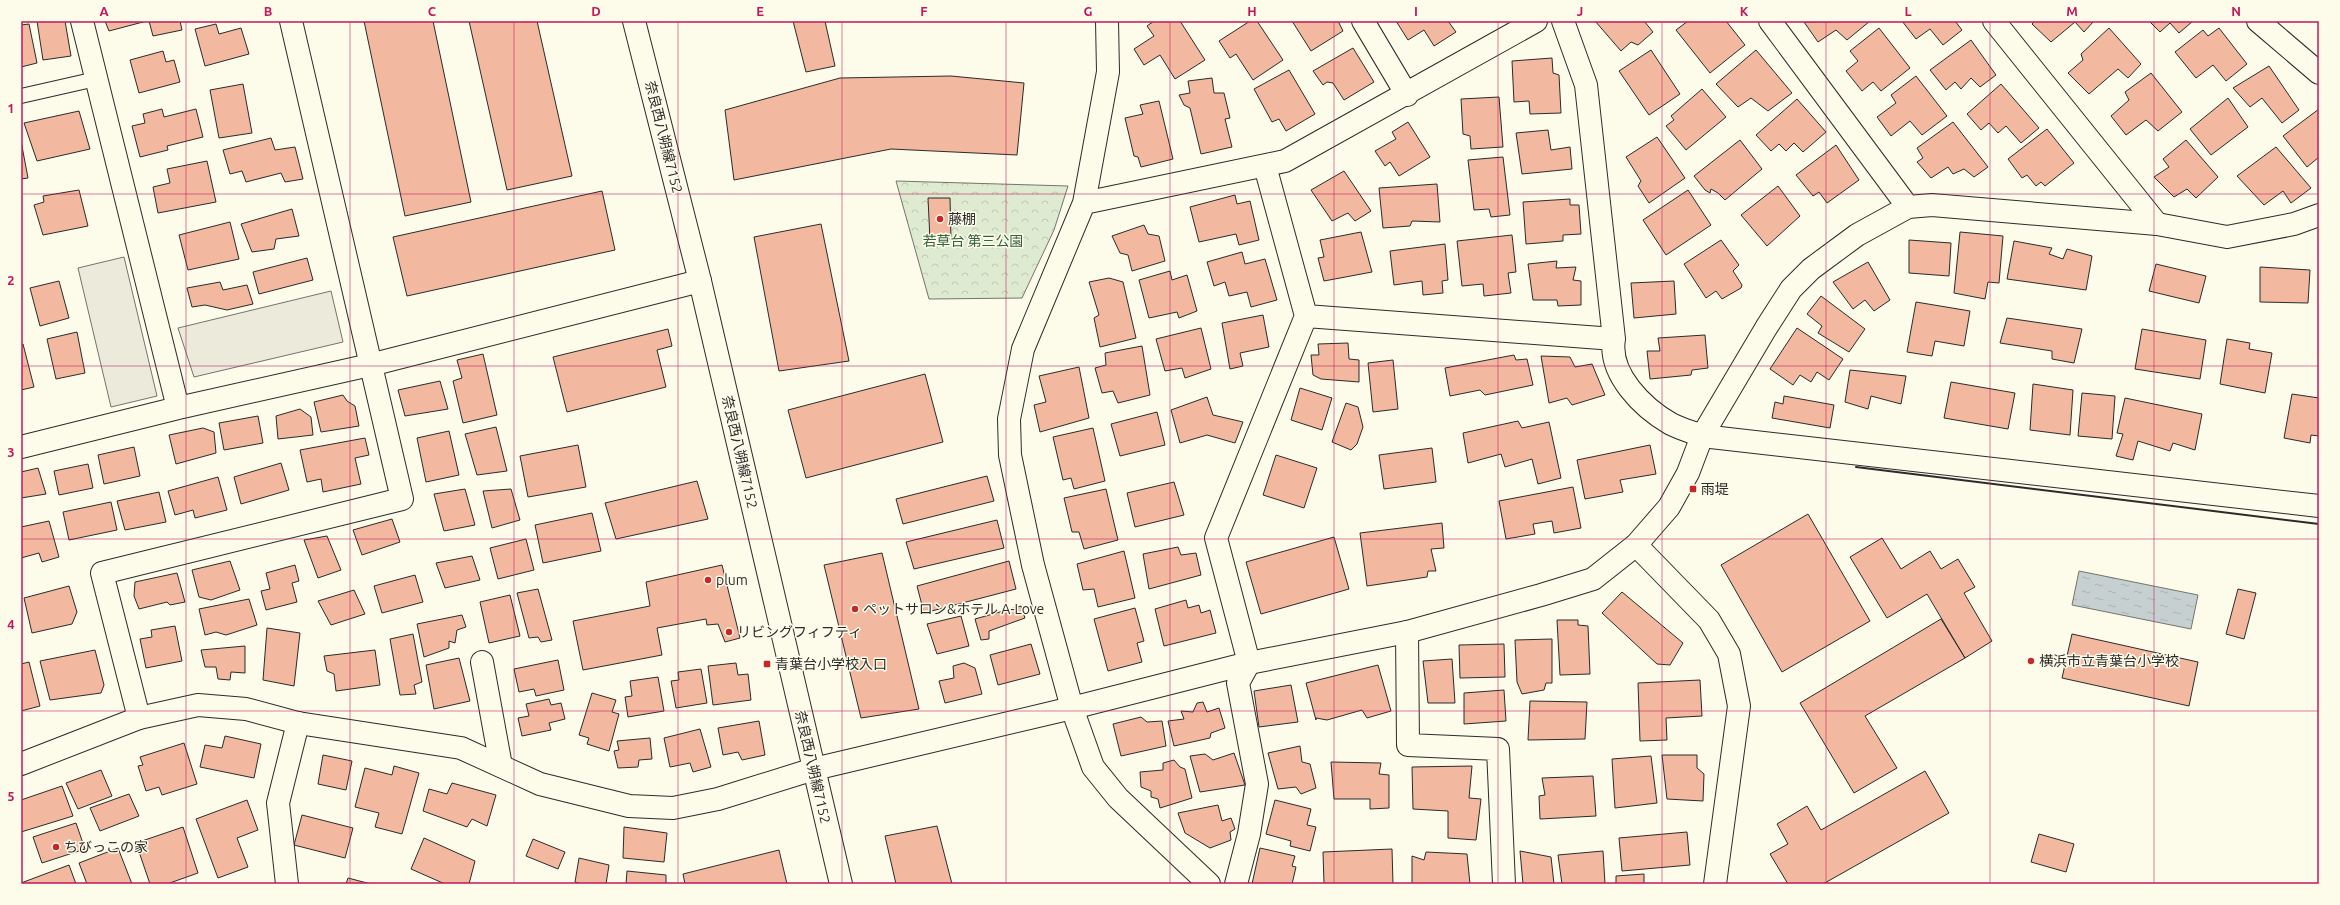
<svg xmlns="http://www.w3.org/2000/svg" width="2340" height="905" viewBox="0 0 2340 905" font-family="Ubuntu,'Noto Sans JP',sans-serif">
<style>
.park{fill:url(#park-crowns);stroke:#74746e}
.parking{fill:#eceadb;stroke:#74746e}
.water{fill:url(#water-ripples);stroke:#74746e}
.building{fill:#f2b8a0;stroke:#2b2b2b}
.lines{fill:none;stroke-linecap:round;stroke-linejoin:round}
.lane-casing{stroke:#2b2b2b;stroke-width:16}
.street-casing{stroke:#2b2b2b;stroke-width:24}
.secondary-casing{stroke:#2b2b2b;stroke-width:24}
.lane{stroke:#fdfbea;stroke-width:14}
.street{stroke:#fdfbea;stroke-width:22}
.secondary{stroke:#fdfbea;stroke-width:22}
.wall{stroke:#2b2b2b;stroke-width:2}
.grid{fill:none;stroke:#c2185b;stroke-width:1;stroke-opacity:0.55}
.poi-dot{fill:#c62828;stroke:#fdfbea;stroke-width:1.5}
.labels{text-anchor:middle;stroke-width:3;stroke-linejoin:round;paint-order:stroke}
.street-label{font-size:14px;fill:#2b2b2b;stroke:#fdfbea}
.poi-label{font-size:14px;fill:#2b2b2b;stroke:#fdfbea;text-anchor:start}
.park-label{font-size:14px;fill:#34623c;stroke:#fdfbea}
.neatline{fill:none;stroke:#c2185b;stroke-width:1.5}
.grid-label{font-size:13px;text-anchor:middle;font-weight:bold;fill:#c2185b}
</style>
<defs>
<pattern id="park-crowns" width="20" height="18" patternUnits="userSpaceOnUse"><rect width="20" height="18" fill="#deebd1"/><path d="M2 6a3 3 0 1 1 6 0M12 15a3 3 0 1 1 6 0" fill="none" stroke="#bfcab4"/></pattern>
<pattern id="water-ripples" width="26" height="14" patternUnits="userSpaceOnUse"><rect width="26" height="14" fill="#c7d0d0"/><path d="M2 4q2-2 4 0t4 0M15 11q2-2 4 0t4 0" fill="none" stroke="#abb3b3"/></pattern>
</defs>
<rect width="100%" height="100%" fill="#fdfbea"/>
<path class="park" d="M896,181L1068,186L1054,230L1022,298L929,299Z"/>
<path class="parking" d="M124,257L157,396L111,407L78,268Z
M331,291L343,342L194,377L178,328Z"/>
<path class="water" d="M2079,571L2198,595L2191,629L2072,605Z"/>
<path class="building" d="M37,21H65L71,56L43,60Z
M105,21H143V22L109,31Z
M149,21H180L182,30L153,36Z
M364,21H433L471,202L405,216Z
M469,21H537L572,176L507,190Z
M793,21H825L835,66L806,72Z
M1154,21H1180L1205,60L1175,79L1160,55L1144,65L1134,49L1154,36L1147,26Z
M1250,21H1257L1283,60L1253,80L1236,54L1230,58L1219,41Z
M1292,21H1338L1343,31L1311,51Z
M1396,21H1448L1456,32L1434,46L1424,30L1408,40Z
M1595,21H1644L1653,32L1638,45L1631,42L1621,51Z
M1688,21H1726L1745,45L1710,73L1676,30Z
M1870,21L1847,40L1836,30L1818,42L1804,22Z
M1902,21H1955L1962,30L1943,45L1930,29L1916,39Z
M2035,21H2094L2084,32L2075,22L2051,42L2032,24Z
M2149,21H2193L2179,33L2170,23L2160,32Z
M29,24L37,63L21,67V25Z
M216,24L219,34L241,28L249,54L205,66L195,29Z
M1879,28L1910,68L1881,91L1873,82L1862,91L1846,71L1858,61L1850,51Z
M2109,28L2141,64L2128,78L2118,69L2089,94L2068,73L2083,60L2081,54Z
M2219,28L2247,64L2226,81L2213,65L2196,78L2175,52L2203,30L2208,36Z
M1971,40L1996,75L1980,87L1971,78L1961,89L1955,82L1946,90L1930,70Z
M1353,48L1374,82L1344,100L1333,83L1327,82L1323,85L1313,71Z
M1651,50L1680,94L1649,115L1619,71Z
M1756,50L1792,93L1768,111L1751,98L1738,107L1716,84Z
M163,51L166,62L174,60L180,82L139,93L130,60Z
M1552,58L1553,73L1559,75L1561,113L1530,114L1529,101L1514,102L1512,61Z
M2269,66L2299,110L2282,123L2262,98L2250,107L2233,88Z
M1289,70L1315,114L1286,131L1279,119L1272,122L1254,89Z
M2151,73L2182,112L2158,131L2146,120L2126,135L2111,116L2129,100L2125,92Z
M951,76L1024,83L1017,155L891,149L734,180L725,110L840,78Z
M1916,76L1947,116L1922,135L1910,121L1891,136L1877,117L1896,103L1891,95Z
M1212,78L1214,93H1224L1230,118L1225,119L1232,147L1201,154L1190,108L1184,105L1179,95L1190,93L1188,81Z
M243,84L252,133L219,138L210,90Z
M2001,84L2039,128L2021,143L2006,126L1998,133L1989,123L1981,130L1967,114Z
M1702,89L1726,117L1686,150L1666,126L1674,120L1671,116Z
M1499,97L1503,147L1471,149L1470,136L1463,134L1461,99Z
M2228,98L2248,127L2211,155L2190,129Z
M1797,99L1826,132L1803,152L1794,143L1786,151L1779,144L1771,151L1756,135Z
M1159,101L1173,159L1141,167L1138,157L1134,156L1125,118L1143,114L1140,105Z
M162,109L164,117L196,109L203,137L167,146L168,150L140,157L132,126L145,123L143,114Z
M2319,109V157L2307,167L2283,136Z
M79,111L90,149L37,161L24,123Z
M1408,122L1430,157L1399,176L1390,162L1385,166L1375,151L1396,139L1392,132Z
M1953,122L1988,167L1974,177L1964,169L1953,174L1948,167L1931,178L1917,162L1923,158L1917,148Z
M2047,129L2074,163L2045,186L2041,182L2036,186L2027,175L2022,178L2008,159Z
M1548,130L1551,150L1570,147L1572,169L1522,174L1516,133Z
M1657,137L1685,178L1649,203L1638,186L1641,181L1626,157Z
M271,138L275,150L295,147L303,179L285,182L281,173L246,182L242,171L230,174L223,150Z
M1740,140L1762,169L1725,200L1718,193L1711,189L1710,193L1705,190L1694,176Z
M2186,140L2218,177L2196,198L2187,189L2174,197L2154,177L2169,167L2163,159Z
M21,141L28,178L21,179Z
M1836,145L1859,180L1827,203L1819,192L1813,196L1796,175Z
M2276,147L2311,188L2291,203L2283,191L2264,205L2237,176Z
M1503,157L1510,215L1491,217L1489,209L1474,210L1468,160Z
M207,161L216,202L158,213L153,187L170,183L167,169Z
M1344,171L1371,211L1355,221L1348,213L1332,221L1311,190Z
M1437,184L1440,222L1412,221L1410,226L1383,228L1379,188Z
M1778,186L1800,216L1767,246L1741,215Z
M79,190L88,226L43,235L34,205L44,202L43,196Z
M1688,190L1711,225L1666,255L1643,220Z
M602,191L615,250L407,296L393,237Z
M1235,195L1237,204L1250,201L1259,240L1239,245L1236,234L1199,242L1190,207Z
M928,198H950L951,239L930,240Z
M1570,199V205H1579L1581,234L1563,235V241L1526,244L1523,202Z
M292,209L299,236L276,239L274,249L252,252L241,224Z
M230,222L239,259L188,270L179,235Z
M821,224L849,361L779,371L754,237Z
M1144,225L1148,234L1159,236L1165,261L1132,271L1128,255L1120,253L1112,236Z
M1361,232L1372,272L1324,281L1318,258L1324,257L1320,240Z
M1960,232L2003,236L1999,283L1988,282L1985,299L1954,293Z
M1512,235L1516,272L1508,273L1511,293L1484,296L1483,284L1462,286L1457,241Z
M1721,240L1739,265L1733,271L1742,285L1741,288L1722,299L1716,291L1706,298L1684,264Z
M1909,240L1951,243L1949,276L1909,273Z
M2014,241L2052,248L2049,254L2063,259L2067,249L2092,256L2086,290L2007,279Z
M1445,244L1448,280L1442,281L1443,293L1423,295L1422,281L1394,285L1390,251Z
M1242,252L1245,264L1265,259L1277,300L1251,307L1247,292L1229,296L1225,282L1214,286L1207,262Z
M307,258L313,280L259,294L253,272Z
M1557,261L1556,268L1576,267L1573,280L1581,281V305L1558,306L1557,300H1533L1528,264Z
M1868,262L1890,300L1874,311L1865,300L1853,309L1833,282Z
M2156,264L2206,276L2199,303L2149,291Z
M2260,267L2310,270L2308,303L2260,302Z
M1170,271L1172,280L1187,275L1197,311L1179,318L1177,312L1149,318L1139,280Z
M1109,278L1123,282L1136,338L1100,347L1094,318L1099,315L1089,282Z
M59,281L69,318L40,326L30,288Z
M1674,281L1676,314L1634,318L1631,283Z
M220,282L223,290L247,285L253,304L227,310L205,305L192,307L187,288Z
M1821,296L1865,329L1849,352L1818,333L1822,326L1807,314Z
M1916,302L1970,311L1964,346L1935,341L1932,356L1907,352Z
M1263,315L1269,347L1240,353L1243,366L1230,369L1222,323Z
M2007,318L2082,329L2074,363L2052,359V351L2000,343Z
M1201,328L1211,369L1185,378L1182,368L1165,371L1156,339Z
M1797,328L1843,359L1829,380L1817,372L1811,382L1800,375L1793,385L1770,369Z
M668,329L672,346L657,350L666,387L567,412L553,357Z
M2142,329L2206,340L2200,379L2135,369Z
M77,332L85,373L56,379L47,339Z
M1705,335L1708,368L1692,370L1691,375L1650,379L1647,351H1660L1658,338Z
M2227,339L2250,343L2249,349L2272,353L2265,393L2220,384Z
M1348,343L1349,359L1359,360V382L1321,379L1313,375L1311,355H1319L1318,344Z
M23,344L34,387L21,390V345Z
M1142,346L1150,395L1118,403L1113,391L1102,393L1095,368L1106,365L1105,353Z
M483,354L497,415L463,423L453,381L462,378L457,360Z
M1514,355L1516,360L1527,359L1533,385L1485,395L1480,390L1450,396L1445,368Z
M1541,356L1570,357L1575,367L1592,364L1605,395L1572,405L1567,398L1549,403Z
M1393,360L1398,409L1373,412L1368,363Z
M1079,367L1089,418L1040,432L1034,405L1046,402L1039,376Z
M1850,370L1906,376L1901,404L1871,396L1868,409L1845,402Z
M925,374L943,442L806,478L788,410Z
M440,381L448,409L405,416L398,390Z
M1951,382L2015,393L2008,429L1944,418Z
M2033,384L2073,390L2070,435L2030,430Z
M1300,388L1332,398L1322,430L1291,420Z
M2082,393L2115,396L2112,439L2078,436Z
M2292,394L2319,398V436L2311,435L2310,443L2284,438Z
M343,395L347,401L355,406L359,426L321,432L314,402Z
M1784,396L1834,405L1830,428L1772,418L1775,402L1783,404Z
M1207,397L1213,415L1243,422L1235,443L1207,435L1180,443L1171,410Z
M2125,398L2202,414L2195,450L2173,443L2170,451L2138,441L2133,460L2116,456L2123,434L2117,433Z
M1346,403L1358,407L1363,427L1357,444L1351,450L1332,442Z
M300,409L311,417L313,435L278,439L276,416Z
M1157,412L1165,445L1120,456L1111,424Z
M258,416L263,443L224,450L219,423Z
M1518,421L1522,428L1549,422L1561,478L1538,484L1532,459L1505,467L1501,454L1468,463L1463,433Z
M496,427L507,471L477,475L465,434Z
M203,428L214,432L216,453L176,464L169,435Z
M1093,428L1105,481L1074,489L1071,478L1063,480L1053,437Z
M449,431L459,475L426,482L417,438Z
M365,438L369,455L355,458L361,484L323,492L321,479L307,482L300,450Z
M578,445L586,487L528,497L520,456Z
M1650,445L1656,474L1620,480L1623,492L1585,499L1577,460Z
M134,447L140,476L104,484L98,455Z
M1432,448L1436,482L1384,489L1379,455Z
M1276,455L1317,468L1304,508L1263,495Z
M281,463L289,490L241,504L234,477Z
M88,464L93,488L59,495L54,471Z
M38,468L46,494L21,498V472Z
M987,476L994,501L903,524L896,499Z
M218,477L227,510L195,518L193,510L175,515L168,491Z
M697,481L708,519L616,539L605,503Z
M1174,482L1184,515L1135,527L1127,493Z
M1573,487L1581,528L1554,533L1552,521L1533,524L1535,534L1506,539L1499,501Z
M465,489L475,525L444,531L434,494Z
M511,489L520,520L492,528L483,491Z
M1106,489L1118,540L1084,549L1079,532H1072L1064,498Z
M159,492L166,522L125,530L117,501Z
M111,502L117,530L69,540L63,512Z
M592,513L601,551L543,563L535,525Z
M1808,514L1870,621L1782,672L1721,565Z
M392,519L400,542L362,555L353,530Z
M997,520L1004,548L914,569L906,542Z
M49,521L59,557L42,562L39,553L21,558V527Z
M1442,523L1444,548L1431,549L1436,571H1428L1427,577L1367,586L1360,533Z
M327,536L341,570L318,578L304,540Z
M1334,537L1349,589L1261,614L1246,562Z
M1882,538L1901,569L1930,551L1941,569L1958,559L1975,587L1964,593L1992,641L1965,658L1927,594L1887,618L1850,557Z
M526,539L534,570L498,579L490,548Z
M1178,547L1181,555L1196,553L1201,575L1149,589L1143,554Z
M1124,551L1135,598L1098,607L1094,589L1083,590L1077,564Z
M882,553L919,709L861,718L824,565Z
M472,556L480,580L445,588L436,563Z
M230,561L240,590L211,600L199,597L192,570Z
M1009,561L1016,589L924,613L917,586Z
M295,565L299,581L292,583L297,602L266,610L261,591L270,589L266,573Z
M722,565L740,638L725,642L718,624L707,625L706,619L657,628L662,655L583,670L573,621L650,606L646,582Z
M177,573L185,602L170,605L167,602L139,609L134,596L135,582Z
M415,575L423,602L382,613L374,586Z
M69,586L77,612L72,624L32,633L24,598Z
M538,589L552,640L541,642L538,637L529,638L517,593Z
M2238,589L2256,593L2244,639L2226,634Z
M354,590L365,614L331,625L318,601Z
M1622,592L1683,643L1670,665L1657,664L1602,613Z
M510,595L520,636L489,643L480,602Z
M249,599L257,625L226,635L216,632L205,635L199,609Z
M1186,600L1188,608L1199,605L1201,613L1210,610L1216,633L1164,646L1155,609Z
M1021,606L1025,618L989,631V639L981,640L975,619Z
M1135,608L1144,641L1137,643L1142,662L1108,671L1094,619Z
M462,615L466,627L457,630L455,643L449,641V648L424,657L417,624Z
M961,616L969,646L937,654L927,624Z
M1941,619L1965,658L1865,716L1897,768L1854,793L1800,703Z
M1557,620H1578V625L1588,626L1590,674L1560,675Z
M175,626L182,661L146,668L140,639L152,637L151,630Z
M267,628L300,633L294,686L263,680Z
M413,634L422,682L414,685L416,694L400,695L390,639Z
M2072,634L2198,662L2189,706L2062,678Z
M1552,639V683H1546L1544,690L1522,694L1517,682L1515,640Z
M1031,644L1040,674L998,685L990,655Z
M1504,644L1505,677L1460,678L1459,645Z
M245,646V673L231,672L230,680L218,679L216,667H205L201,650Z
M95,650L104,685L101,693L50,700L40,661Z
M375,650L380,685L336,691L334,674L327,671L324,656Z
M459,658L470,701L434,709L426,665Z
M1452,659L1455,703H1428L1423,661Z
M558,660L564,690L536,696L534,689L519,692L514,669Z
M29,662L40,706L21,711V664Z
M736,663L738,675L748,674L751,700L713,705L708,666Z
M964,663L975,668L982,694L945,703L939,681L954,678L953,666Z
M1378,665L1391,711L1367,718L1362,710L1327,720L1316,718V720L1306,683Z
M701,669L707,703L676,708L671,681L679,680L678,672Z
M658,677L664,711L628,717L625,697L632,696L630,681Z
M1700,680L1702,716L1666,718L1667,740L1640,741L1638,683Z
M1291,685L1298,722L1259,727L1254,691Z
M1504,690L1506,721L1464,724V693Z
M592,693L616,700L612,712L619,714L609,751L587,744L589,738L579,735Z
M549,699L551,705L561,703L565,719L549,723L551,730L522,736L518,718L529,716L526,704Z
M1530,701L1587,702L1585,739L1528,740Z
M1203,702L1207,712L1219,708L1225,728L1211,733L1210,738L1174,746L1168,721L1184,719L1181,711L1193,712L1197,703Z
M1141,717L1147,722L1162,721L1166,746L1121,756L1113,724Z
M759,721L765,755L742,760L738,752L723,755L718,728Z
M700,729L711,767L693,772L690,763L670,767L664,738Z
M225,736L261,744L254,778L200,767L205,745L222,748Z
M650,738L652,759L639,760L638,767L618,768L614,751L619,750L617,741Z
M184,743L197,784L162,795L159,787L146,791L138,766L143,765L140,757Z
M1300,746L1302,762L1310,764L1316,788L1301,794L1296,787L1278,789L1268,753Z
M1234,753L1245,785L1200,792L1190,756L1205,754L1213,760Z
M323,755L352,761L346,790L318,784Z
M1662,755H1697V768L1704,774L1703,801L1667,799Z
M1651,756L1657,803L1615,808L1612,759Z
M1174,760L1180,767L1185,769L1192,798L1160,808L1158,799L1151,797V791L1141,787L1140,772L1163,770V763Z
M1331,762L1381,763L1379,774L1389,775V808L1370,809V799H1334Z
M394,766L419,773L402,834L375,827L379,813L355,807L365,768L392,775Z
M1472,766L1469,798L1481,799L1476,840L1448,838V811L1413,809L1412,767Z
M101,770L112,796L78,809L66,783Z
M1925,771L1949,813L1823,884H1788L1770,854L1788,844L1777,824L1807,806L1821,830Z
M1593,776L1596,816L1540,819L1539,796L1545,795L1542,778Z
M452,783L496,795L487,826L472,819L467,827L423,811L429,789L447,794Z
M62,786L73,816L21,832V800Z
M129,794L139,816L100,831L90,808Z
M247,800L258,830L237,838L248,867L218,878L196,819Z
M1275,800L1311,809L1307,825L1316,827L1310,851L1290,846L1291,841L1266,834Z
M1218,805L1222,821L1231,818L1235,829L1230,832L1231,840L1210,848L1185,833L1178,813Z
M302,815L353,828L345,858L294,845Z
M76,823L85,849L42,863L33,837Z
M937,826L952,884H896L885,836Z
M183,827L198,873L167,884H150L136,843Z
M624,827L667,833L664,862L623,858Z
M1687,832L1690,865L1622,871L1619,838Z
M2039,834L2074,844L2066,872L2031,862Z
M424,838L475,861L469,884H445L411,869Z
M533,839L565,852L558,869L526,856Z
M118,848L132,884H87L79,863Z
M1260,848L1295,856L1292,866L1296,867L1292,884H1252Z
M1392,849L1393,884H1324L1323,852Z
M779,850L787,884H685L683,874Z
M1520,851L1551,857L1554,884H1523Z
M1603,851L1605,884H1562L1558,855Z
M1426,852L1467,854L1470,884H1412V856L1424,860Z
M579,858L609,865L606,884H582L575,882Z
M69,865L76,884H21V883Z
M627,871L666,875V884H626Z
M1644,874V884H1616V876Z
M348,878L371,884H346Z"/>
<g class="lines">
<defs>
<path id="lane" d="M21,96L96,79"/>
<path id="street" d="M82,21L178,408
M1107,21L1108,72L1084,203L1023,349L1009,419L1010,455L1033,565L1072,708L1093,767L1118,798L1209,884
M1363,21L1407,95
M1563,21L1586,85L1614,339C1608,374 1643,408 1671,424C1681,429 1692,432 1702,436L2319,506
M1770,21L1908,207
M1994,21L2157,224
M2258,21L2319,73
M1084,203L1285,161L1536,21
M1306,316L1614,339
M21,447L178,408L370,365L700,281
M1636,545L1709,620L1729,654L1739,706L1715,884
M1407,632L1408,745L1498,749L1504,884
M482,662L501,766
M139,718L102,573L402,499L291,21
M287,884L278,803L298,723
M1236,884L1249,834L1257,784L1238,683L1249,663L1216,538L1306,316L1265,166"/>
<path id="secondary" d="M634,21L700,281L841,884
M21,764L139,718L198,705L246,709L298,723L461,748L540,784L629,806L673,808L718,799L814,769L1072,708L1249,663L1407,632L1541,595L1593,579L1636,545L1669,507L1688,473L1702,436L1766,328L1791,289L1811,269L1857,235L1908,207L1932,205L2157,224L2227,237L2294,224L2319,215"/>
</defs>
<use href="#lane" class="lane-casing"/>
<use href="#street" class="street-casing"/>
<use href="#secondary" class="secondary-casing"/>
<use href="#lane" class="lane"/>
<use href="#street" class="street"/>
<use href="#secondary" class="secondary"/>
<path class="wall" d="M1856,467L2319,524"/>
</g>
<path class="grid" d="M186,21V884M350,21V884M514,21V884M678,21V884M842,21V884M1006,21V884M1170,21V884M1334,21V884M1498,21V884M1662,21V884M1826,21V884M1990,21V884M2154,21V884M21,194H2319M21,366H2319M21,539H2319M21,711H2319"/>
<g class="poi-dot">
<circle cx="940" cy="219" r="4"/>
<rect x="1689" y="485" width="8" height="8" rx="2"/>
<circle cx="708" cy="580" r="4"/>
<circle cx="855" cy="609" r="4"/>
<circle cx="729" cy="632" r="4"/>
<circle cx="2031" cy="661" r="4"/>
<rect x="763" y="660" width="8" height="8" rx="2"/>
<circle cx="56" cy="847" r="4"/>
</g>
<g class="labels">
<g class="street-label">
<text transform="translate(664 137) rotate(76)" y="5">奈良西八朔線7152</text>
<text transform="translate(740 452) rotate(77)" y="5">奈良西八朔線7152</text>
<text transform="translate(813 767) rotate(77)" y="5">奈良西八朔線7152</text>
</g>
<g class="poi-label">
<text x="948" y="224">藤棚</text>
<text x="1701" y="494">雨堤</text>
<text x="716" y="585">plum</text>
<text x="863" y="614">ペットサロン&amp;ホテル A-Love</text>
<text x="737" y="637">リビングフィフティ</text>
<text x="2039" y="666">横浜市立青葉台小学校</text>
<text x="775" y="669">青葉台小学校入口</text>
<text x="64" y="852">ちびっこの家</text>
</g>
<g class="park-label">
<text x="973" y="246">若草台 第三公園</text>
</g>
</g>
<rect width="2340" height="905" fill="none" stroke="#fdfbea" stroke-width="44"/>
<rect x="22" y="22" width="2296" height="861" class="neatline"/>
<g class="grid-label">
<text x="104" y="16">A</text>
<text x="268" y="16">B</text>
<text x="432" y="16">C</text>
<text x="596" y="16">D</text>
<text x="760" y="16">E</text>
<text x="924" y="16">F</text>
<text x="1088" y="16">G</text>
<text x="1252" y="16">H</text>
<text x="1416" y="16">I</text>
<text x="1580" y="16">J</text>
<text x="1744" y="16">K</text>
<text x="1908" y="16">L</text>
<text x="2072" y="16">M</text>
<text x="2236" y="16">N</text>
<text x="11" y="113">1</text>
<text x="11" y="285">2</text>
<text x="11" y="457">3</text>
<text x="11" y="629">4</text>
<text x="11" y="801">5</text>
</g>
</svg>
